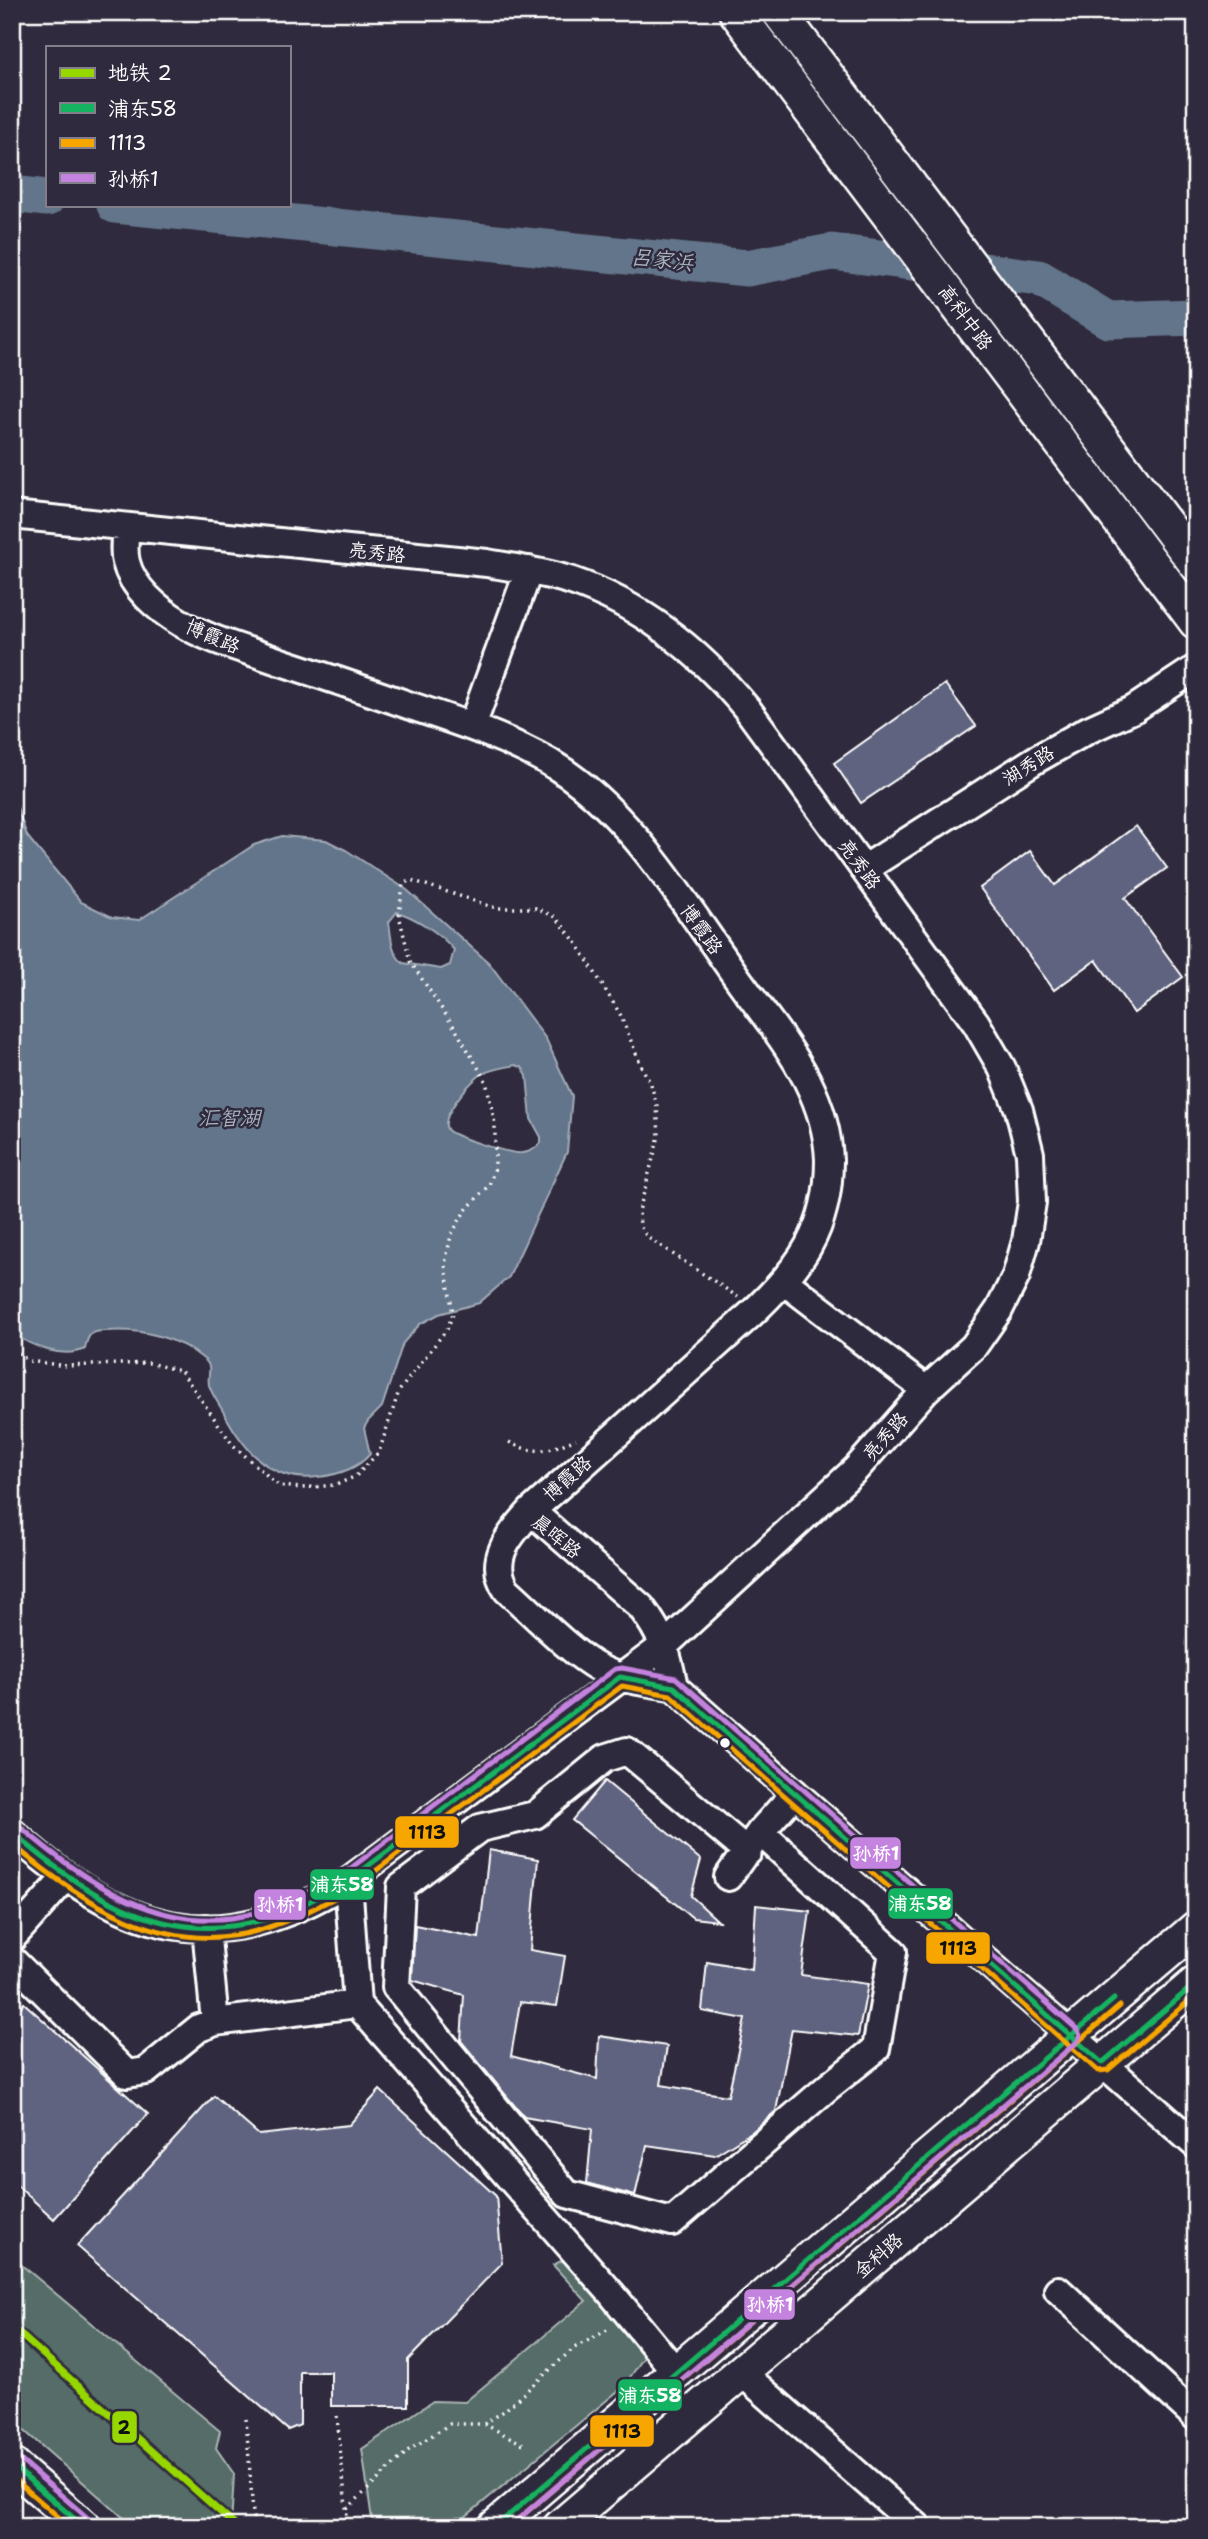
<svg xmlns="http://www.w3.org/2000/svg" width="1208" height="2539" viewBox="0 0 1208 2539" font-family="'Shantell Sans','LXGW WenKai TC',sans-serif">
<style>
.green{fill:#556c67;stroke:#aab6b3;stroke-width:2}
.water{fill:#64748a;stroke:#a2acb9;stroke-width:2;fill-rule:evenodd}
.lines{fill:none;stroke-linecap:round;stroke-linejoin:round}
.river{stroke:#64748a;stroke-width:37}
.building{fill:#5e6480;stroke:#fff;stroke-width:2}
.minor-casing{stroke:#fff;stroke-width:32}
.major-casing{stroke:#fff;stroke-width:38}
.path{stroke:#fff;stroke-width:3.5;stroke-dasharray:2 5;stroke-linecap:butt}
.minor{stroke:#2f2a3d;stroke-width:26}
.major{stroke:#2f2a3d;stroke-width:33}
.bus-1-casing{stroke:#2f2a3d;stroke-width:10}
.bus-2-casing{stroke:#2f2a3d;stroke-width:10}
.bus-3-casing{stroke:#2f2a3d;stroke-width:10}
.bus-1{stroke:#13b361;stroke-width:5}
.bus-2{stroke:#f7a600;stroke-width:5}
.bus-3{stroke:#c483df;stroke-width:5}
.metro-1-casing{stroke:#2f2a3d;stroke-width:12}
.metro-1{stroke:#97d700;stroke-width:7}
.bus-dot{fill:#fff;stroke:#2f2a3d;stroke-width:2.5}
.labels{text-anchor:middle;stroke-width:5;stroke-linejoin:round;paint-order:stroke}
.street-label{font-size:19px;fill:#fff;stroke:#2f2a3d}
.water-label{font-size:21px;font-style:italic;fill:#aab3bf;stroke:#2f2a3d}
.line-badge{stroke:#2f2a3d;stroke-width:2.5}
.badge-label{font-size:19px;text-anchor:middle;font-weight:bold;fill:#fff}
.pale-badge-label{font-size:19px;text-anchor:middle;font-weight:bold;fill:#111}
</style>
<rect width="100%" height="100%" fill="#2f2a3d"/>
<filter id="ink" filterUnits="userSpaceOnUse"><feTurbulence type="fractalNoise" baseFrequency=".0143" numOctaves="2"/><feDisplacementMap in="SourceGraphic" scale="14" xChannelSelector="R" yChannelSelector="G"/><feConvolveMatrix kernelMatrix="1 2 1 2 8 2 1 2 1" color-interpolation-filters="sRGB"/></filter>
<g filter="url(#ink)">
<path class="green" d="M577,2253L646,2354L624,2386L453,2527H373L362,2449L433,2401L465,2402L586,2301L553,2265Z
M12,2257L220,2431L216,2448L234,2474L231,2527H134L12,2420Z"/>
<path class="water" d="M12,793L27,836L81,902L112,917L139,920L254,845L282,836L326,840L346,850L407,890L489,963L546,1039L572,1096L567,1152L509,1277L479,1303L439,1314L420,1324L403,1343L382,1407L368,1421L364,1428L370,1454C357,1469 337,1475 318,1477C271,1483 244,1450 224,1413C219,1404 212,1395 209,1385C207,1376 213,1367 205,1360C178,1337 140,1328 106,1331C100,1331 95,1331 91,1334C87,1338 86,1344 85,1349C62,1359 33,1347 12,1333ZM397,912C417,918 441,934 454,950L450,965L441,969L403,963C391,953 391,936 389,922ZM515,1065L522,1067L527,1076L531,1119L541,1137V1143C536,1148 529,1153 522,1153C513,1155 450,1136 447,1129C440,1116 469,1084 479,1076C489,1069 503,1068 515,1065Z"/>
<g class="lines">
<path class="river" d="M12,194L47,198
M115,205L747,268L832,252L1039,278L1108,320L1196,317"/>
</g>
<path class="building" d="M945,684L976,726L861,803L834,763Z
M1136,826L1167,868L1125,898L1183,977L1134,1013L1096,960L1054,990L980,888L1030,851L1055,885Z
M605,1781L701,1860L691,1896L718,1921L693,1918L572,1820Z
M489,1850L538,1859L530,1950L565,1956L557,2006L520,2002L511,2056L597,2079L599,2036L667,2046L661,2085L728,2096L745,2019L702,2011L707,1962L752,1970L756,1905L810,1911L801,1975L868,1984L858,2036L792,2029L776,2111L753,2131L715,2155L647,2145L635,2196L587,2183L592,2129L524,2117L461,2041L464,1995L412,1980L415,1925L479,1938Z
M24,2003L148,2114L54,2219L12,2181V2016Z
M380,2090L496,2196L502,2263L408,2360V2406H331V2372H300V2425L288,2430L77,2246L214,2096L259,2135L349,2125Z"/>
<g class="lines">
<defs>
<path id="minor" d="M12,515L487,563C516,568 544,572 572,581C643,605 701,653 748,710L976,1023L1002,1068L1019,1110L1030,1154L1032,1202L1026,1241L1016,1276L999,1310L974,1346L926,1390L856,1469L665,1645L348,1881C215,1964 122,1932 12,1832
M126,527C125,539 123,551 126,562C132,588 159,610 181,623C211,641 248,650 281,662C324,676 368,691 411,706C459,722 505,737 549,762C629,809 683,902 736,976C760,1010 788,1043 807,1080C819,1104 828,1132 829,1160C829,1230 800,1268 751,1314L531,1511C511,1534 486,1559 507,1590C533,1613 570,1652 599,1668C622,1681 650,1682 674,1687L1196,2145
M472,726L529,570
M864,869L1035,760L1088,730L1134,709L1196,668
M785,1282L926,1390
M531,1511L641,1607C663,1636 667,1652 674,1687
M760,1832L795,1793
M728,1877L760,1832L893,1952L876,2049L828,2087L672,2222L567,2194L396,1987L401,1887L480,1828L535,1815L605,1758L627,1751L748,1852
M348,1881L357,2004L611,2293L676,2372
M206,1928L215,2022
M12,1938L66,1877
M12,1960L127,2074L146,2071L199,2028L215,2022L357,2004
M1058,2290L1196,2417
M741,2372L918,2527"/>
<path id="major" d="M736,12L1196,622
M779,12L1196,564
M12,2465L84,2527
M495,2527L1196,1928
M560,2527L1196,1983"/>
</defs>
<use href="#minor" class="minor-casing"/>
<use href="#major" class="major-casing"/>
<path class="path" d="M12,1349L29,1361L66,1366L149,1363L181,1371L233,1445L279,1486L302,1488L336,1485L356,1476L379,1452L399,1391L447,1329L453,1314L445,1264L451,1235L465,1211L489,1185L495,1168V1124L486,1081L456,1030L410,961L399,915L403,884L411,880L496,908H536L556,917L578,945L620,1014L642,1068L651,1084L657,1106L659,1136L639,1211L640,1226L647,1237L738,1297
M509,1442C535,1456 550,1450 576,1439
M337,2416L348,2527
M246,2419L254,2527
M484,2424L525,2445
M347,2509L409,2450L450,2424H484L504,2411L574,2348L611,2328"/>
<use href="#minor" class="minor"/>
<use href="#major" class="major"/>
<defs>
<path id="bus-1" d="M12,1832C83,1892 156,1945 254,1922C288,1915 318,1897 348,1881L620,1677L674,1687L1102,2063L1196,1983
M12,2465L84,2527
M495,2527L1114,1999"/>
<path id="bus-2" d="M12,1844C81,1902 165,1958 260,1930C293,1920 322,1905 353,1888L622,1686L670,1695L1098,2071L1108,2070L1196,1995
M12,2477L70,2527
M509,2527L1120,2006"/>
<path id="bus-3" d="M18,1825C84,1881 163,1939 255,1913C286,1904 314,1889 343,1874L615,1669L622,1668L676,1678L1078,2030L1080,2036L1077,2042L509,2527
M18,2458L90,2520"/>
</defs>
<use href="#bus-1" class="bus-1-casing"/>
<use href="#bus-2" class="bus-2-casing"/>
<use href="#bus-3" class="bus-3-casing"/>
<use href="#bus-1" class="bus-1"/>
<use href="#bus-2" class="bus-2"/>
<use href="#bus-3" class="bus-3"/>
<defs>
<path id="metro-1" d="M12,2327L237,2527"/>
</defs>
<use href="#metro-1" class="metro-1-casing"/>
<use href="#metro-1" class="metro-1"/>
</g>
</g>
<circle class="bus-dot" cx="725" cy="1743" r="6"/>
<g class="labels">
<g class="street-label">
<text transform="translate(966 317) rotate(53)" y="7">高科中路</text>
<text transform="translate(377 552) rotate(6)" y="7">亮秀路</text>
<text transform="translate(213 636) rotate(23)" y="7">博霞路</text>
<text transform="translate(1028 765) rotate(-32)" y="7">湖秀路</text>
<text transform="translate(860 864) rotate(54)" y="7">亮秀路</text>
<text transform="translate(702 929) rotate(54)" y="7">博霞路</text>
<text transform="translate(885 1436) rotate(-49)" y="7">亮秀路</text>
<text transform="translate(567 1478) rotate(-42)" y="7">博霞路</text>
<text transform="translate(557 1536) rotate(39)" y="7">晨晖路</text>
<text transform="translate(878 2255) rotate(-41)" y="7">金科路</text>
</g>
<g class="water-label">
<text transform="translate(662 260) rotate(6)" y="7">吕家浜</text>
<text x="229" y="1125">汇智湖</text>
</g>
</g>
<g class="line-badge">
<rect x="394" y="1815" width="66" height="34" rx="7" fill="#f7a600"/>
<rect x="849" y="1836" width="53" height="34" rx="7" fill="#c483df"/>
<rect x="309" y="1868" width="66" height="33" rx="7" fill="#13b361"/>
<rect x="887" y="1887" width="67" height="33" rx="7" fill="#13b361"/>
<rect x="253" y="1888" width="54" height="33" rx="7" fill="#c483df"/>
<rect x="925" y="1931" width="66" height="34" rx="7" fill="#f7a600"/>
<rect x="743" y="2288" width="53" height="33" rx="7" fill="#c483df"/>
<rect x="617" y="2378" width="66" height="34" rx="7" fill="#13b361"/>
<rect x="111" y="2410" width="27" height="34" rx="7" fill="#97d700"/>
<rect x="589" y="2414" width="66" height="34" rx="7" fill="#f7a600"/>
</g>
<g class="badge-label">
<text x="876" y="1860">孙桥1</text>
<text x="342" y="1891">浦东58</text>
<text x="920" y="1910">浦东58</text>
<text x="280" y="1911">孙桥1</text>
<text x="770" y="2311">孙桥1</text>
<text x="650" y="2402">浦东58</text>
</g>
<g class="pale-badge-label">
<text x="427" y="1839">1113</text>
<text x="958" y="1955">1113</text>
<text x="124" y="2434">2</text>
<text x="622" y="2438">1113</text>
</g>
<rect width="1208" height="2539" fill="none" stroke="#2f2a3d" stroke-width="42"/>
<rect x="21" y="21" width="1166" height="2497" fill="none" stroke="#fff" stroke-width="2.5" filter="url(#ink)"/>
<rect x="46" y="46" width="245" height="161" fill="#2f2a3d" stroke="#827f8b" stroke-width="2"/>
<rect x="60" y="68" width="35" height="10" fill="#97d700" stroke="#827f8b" stroke-width="2"/>
<text x="108" y="80" font-size="21" fill="#ffffff">地铁 2</text>
<rect x="60" y="103" width="35" height="10" fill="#13b361" stroke="#827f8b" stroke-width="2"/>
<text x="108" y="116" font-size="21" fill="#ffffff">浦东58</text>
<rect x="60" y="138" width="35" height="10" fill="#f7a600" stroke="#827f8b" stroke-width="2"/>
<text x="108" y="150" font-size="21" fill="#ffffff">1113</text>
<rect x="60" y="173" width="35" height="10" fill="#c483df" stroke="#827f8b" stroke-width="2"/>
<text x="108" y="186" font-size="21" fill="#ffffff">孙桥1</text>
</svg>
